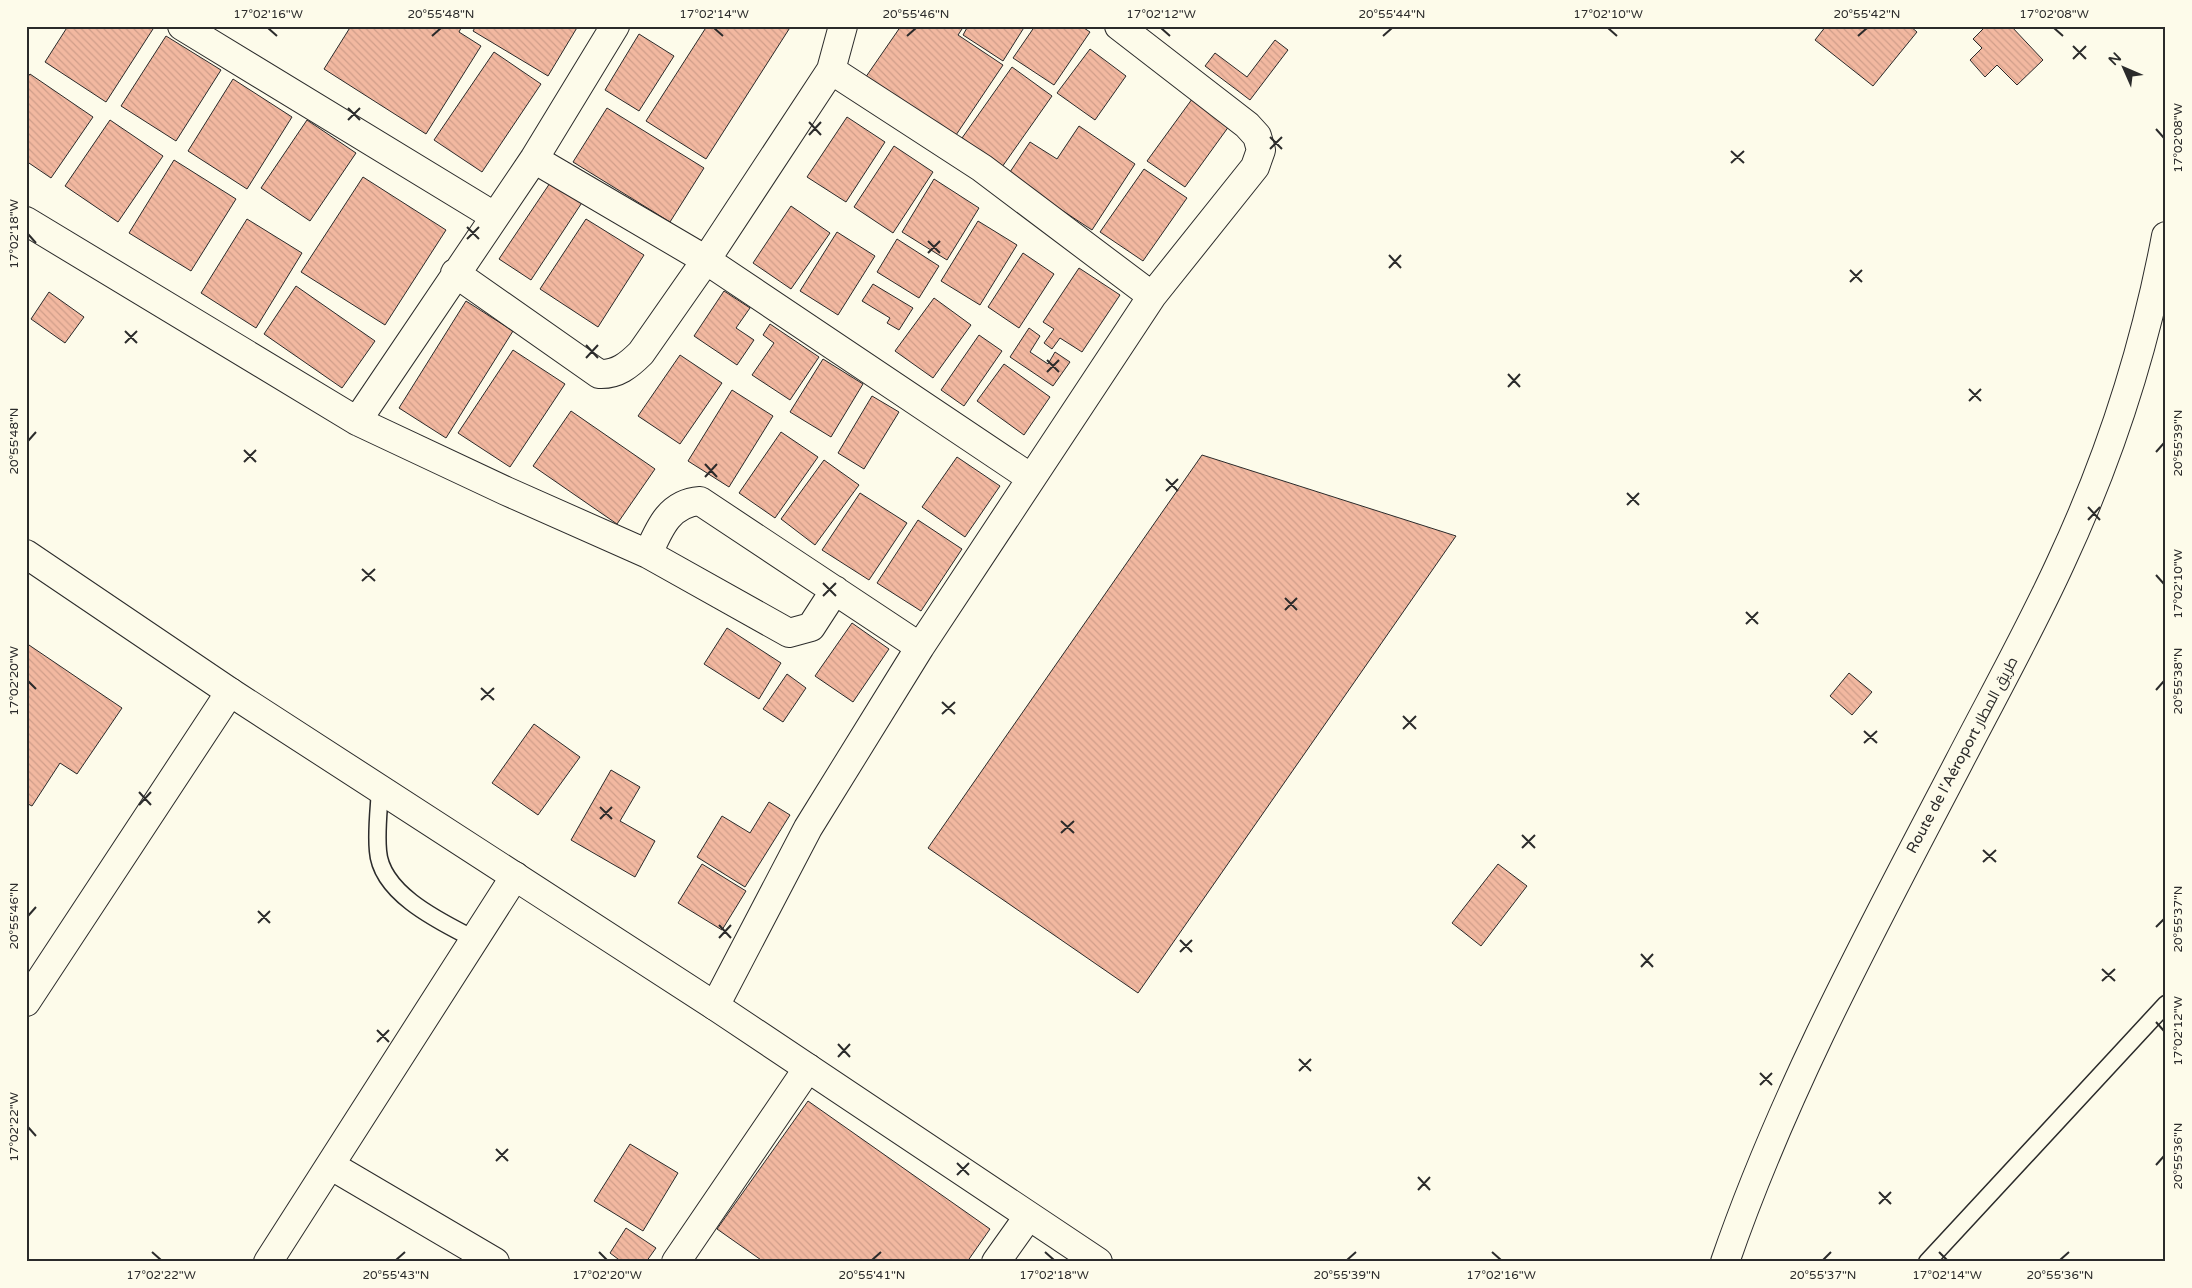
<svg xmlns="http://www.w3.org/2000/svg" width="2192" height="1288" viewBox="0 0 2192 1288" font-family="'Varela Round',Cairo,sans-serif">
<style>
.building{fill:url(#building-back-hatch);stroke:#2b2b2b}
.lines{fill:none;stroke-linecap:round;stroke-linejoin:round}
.lane-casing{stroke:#2b2b2b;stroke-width:19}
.street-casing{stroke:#2b2b2b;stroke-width:30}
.secondary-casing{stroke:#2b2b2b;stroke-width:30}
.lane{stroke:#fdfbea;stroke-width:16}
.street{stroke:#fdfbea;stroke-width:28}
.secondary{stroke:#fdfbea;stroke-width:28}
.ticks{fill:none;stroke:#2b2b2b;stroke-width:2}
.labels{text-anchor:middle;stroke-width:4;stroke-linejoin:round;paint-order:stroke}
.street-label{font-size:15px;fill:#2b2b2b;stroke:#fdfbea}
.neatline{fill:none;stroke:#2b2b2b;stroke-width:2}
.ticks-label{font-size:12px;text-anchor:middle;fill:#2b2b2b}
</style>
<defs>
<pattern id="building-back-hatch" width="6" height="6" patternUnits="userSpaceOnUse" patternTransform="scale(1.25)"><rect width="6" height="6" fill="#f2b8a0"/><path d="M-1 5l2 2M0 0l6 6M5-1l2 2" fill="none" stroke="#d09e8a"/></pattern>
</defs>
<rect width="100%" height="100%" fill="#fdfbea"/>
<path class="building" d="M68,26H149L153,29L106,102L45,62Z
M351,26H462L459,32L481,46L426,134L324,69Z
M476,26H578L548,76L473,31Z
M707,26H791L706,159L646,121Z
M901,26H964L958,35L1003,65L952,141L863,81Z
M968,26H1025L1003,61L963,35Z
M1035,26H1081L1090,32L1054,85L1013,58Z
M1826,26H1910L1917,32L1873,86L1815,40Z
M1986,26H2011L2043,60L2017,85L1997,65L1985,77L1970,60L1982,48L1973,39Z
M639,34L674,56L639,111L605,90Z
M166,36L221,70L176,141L121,106Z
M1275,40L1288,50L1250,100L1205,66L1215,53L1247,77Z
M1090,49L1126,76L1095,120L1057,93Z
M494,52L541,84L482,172L434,140Z
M1012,67L1052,96L1002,167L962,138Z
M30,74L93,117L51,178L26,161V79Z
M233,79L292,117L247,189L188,151Z
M1195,95L1232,122L1185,187L1147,161Z
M607,108L704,168L670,222L573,162Z
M847,117L885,142L846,202L807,177Z
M110,120L163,156L118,222L65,186Z
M307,120L356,153L310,221L261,188Z
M1079,126L1135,164L1092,230L1008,175L1030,142L1057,159Z
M894,146L933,172L893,233L854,207Z
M174,160L236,199L191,271L129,233Z
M1144,169L1187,198L1143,261L1100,232Z
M363,177L446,230L385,325L301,272Z
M554,177L585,198L531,280L499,259Z
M934,179L979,208L947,260L902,232Z
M791,206L830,233L791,289L753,263Z
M247,219L302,253L256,328L201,293Z
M586,219L644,255L598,327L540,289Z
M978,221L1017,245L980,305L941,281Z
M837,232L875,256L838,315L800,291Z
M897,239L939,266L919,298L877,272Z
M1023,253L1054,274L1019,328L988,307Z
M1079,268L1120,295L1082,352L1060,338L1052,349L1044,343L1054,329L1043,322Z
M873,284L913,308L899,330L887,323L890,318L862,301Z
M296,286L375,341L342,388L264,334Z
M724,291L750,308L736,328L754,340L737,365L694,336Z
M49,292L84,317L65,343L31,319Z
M934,298L971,325L933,378L895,351Z
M466,301L513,331L446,438L399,408Z
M770,324L819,357L790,400L752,375L774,343L763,335Z
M1029,328L1040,336L1030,352L1048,364L1055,352L1070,362L1053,386L1010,357Z
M979,335L1002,351L964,406L941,390Z
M513,350L565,384L510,467L458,433Z
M680,355L722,383L680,444L638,416Z
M823,359L863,384L831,437L790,412Z
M1004,364L1050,397L1024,435L977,401Z
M732,390L773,416L729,487L688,461Z
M872,396L899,412L864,469L838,453Z
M571,411L655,469L617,524L533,466Z
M781,432L818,457L775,518L739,493Z
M1202,455L1456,536L1138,993L928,848Z
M957,457L1000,486L965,537L922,507Z
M824,460L859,485L815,545L781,519Z
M860,493L907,523L869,580L822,550Z
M918,520L962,549L921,611L877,583Z
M852,623L889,649L853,702L815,676Z
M727,628L781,663L759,699L704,664Z
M26,643L122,708L77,774L60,763L32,806L26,803Z
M1849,673L1872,692L1852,715L1830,696Z
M787,674L806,688L783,722L763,709Z
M534,724L580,757L538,815L492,783Z
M611,770L640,787L620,821L655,841L635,877L571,840Z
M769,802L790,815L745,887L697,857L722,816L750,833Z
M702,864L746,891L722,930L678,903Z
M1498,864L1527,886L1481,946L1452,923Z
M808,1101L990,1229L967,1262H764L717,1229Z
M630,1144L678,1173L643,1231L594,1201Z
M626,1228L656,1248L646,1262H622L610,1253Z"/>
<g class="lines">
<defs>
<path id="lane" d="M380,789C379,809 376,831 378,851C381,894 441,922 474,939
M1927,1262L2166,1004"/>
<path id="street" d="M182,26L494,216
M831,70L982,168L1152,296
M534,159L706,260L1031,478
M26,221L357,421L506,491L648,554L789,633L811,627L835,590
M455,273L599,374C617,375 629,365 641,353L706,260L831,70L843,26
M357,421L534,159L615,26
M648,554C659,529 669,503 700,501L920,647
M26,1002L230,692
M715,1006L808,828L920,647L1152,296L1255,167L1261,150L1257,136L1247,125L1119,26
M330,1165L495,1262
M268,1262L515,876
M676,1262L808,1068
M996,1262L1028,1217"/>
<path id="secondary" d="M26,554L230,692L715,1006L1098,1262
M1725,1262C1785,1088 1874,925 1959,762C1993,696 2030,630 2061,562C2109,459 2145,348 2166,236"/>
</defs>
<use href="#lane" class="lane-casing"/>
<use href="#street" class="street-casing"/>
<use href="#secondary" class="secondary-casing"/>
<use href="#lane" class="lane"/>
<use href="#street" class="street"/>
<use href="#secondary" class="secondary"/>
</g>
<path class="ticks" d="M268,28L277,36M714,28L723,36M1161,28L1170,36M1608,28L1617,36M2054,28L2063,36M432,36L441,28M907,36L916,28M1383,36L1392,28M1858,36L1867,28M2073,46L2086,59M2073,59L2086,46M348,108L360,120M348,120L360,108M809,122L821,135M2156,129L2164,138M809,135L821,122M1270,137L1282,149M1270,149L1282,137M1731,151L1744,163M1731,163L1744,151M467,227L479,239M28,234L36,243M467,239L479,227M928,241L940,253M928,253L940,241M1389,255L1401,268M1389,268L1401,255M1850,270L1862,282M1850,282L1862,270M125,331L137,343M125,343L137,331M586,345L598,358M586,358L598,345M1047,360L1059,372M1047,372L1059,360M1508,374L1520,387M1508,387L1520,374M1969,389L1981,401M1969,401L1981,389M28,441L36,432M244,450L256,462M2156,452L2164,443M244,462L256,450M705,464L717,477M705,477L717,464M1166,479L1178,491M1166,491L1178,479M1627,493L1639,505M1627,505L1639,493M2088,507L2100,520M2088,520L2100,507M362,569L375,581M2156,575L2164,584M362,581L375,569M823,583L836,596M823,596L836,583M1285,598L1297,610M1285,610L1297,598M1746,612L1758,624M1746,624L1758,612M28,681L36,689M481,688L494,700M2156,690L2164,681M481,700L494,688M942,702L955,714M942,714L955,702M1403,716L1416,729M1403,729L1416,716M1864,731L1877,743M1864,743L1877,731M139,792L151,805M139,805L151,792M600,807L612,819M600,819L612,807M1061,821L1074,833M1061,833L1074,821M1522,835L1535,848M1522,848L1535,835M1983,850L1996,862M1983,862L1996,850M258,911L270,923M28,916L36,907M258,923L270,911M719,925L731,938M2156,927L2164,919M719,938L731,925M1180,940L1192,952M1180,952L1192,940M1641,954L1653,967M1641,967L1653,954M2102,969L2115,981M2102,981L2115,969M2156,1022L2164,1031M377,1030L389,1042M377,1042L389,1030M838,1044L850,1057M838,1057L850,1044M1299,1059L1311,1071M1299,1071L1311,1059M1760,1073L1772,1085M1760,1085L1772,1073M28,1127L36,1136M496,1149L508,1161M496,1161L508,1149M957,1163L969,1175M2156,1165L2164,1156M957,1175L969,1163M1418,1177L1430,1190M1418,1190L1430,1177M1879,1192L1891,1204M1879,1204L1891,1192M152,1252L161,1260M599,1252L607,1260M1045,1252L1054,1260M1492,1252L1501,1260M1939,1252L1947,1260M396,1260L405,1252M872,1260L881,1252M1347,1260L1356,1252M1823,1260L1831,1252M2060,1260L2069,1252"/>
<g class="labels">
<g class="street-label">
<text transform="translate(1962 755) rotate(-62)" y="5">Route de l'Aéroport طريق المطار</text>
</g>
</g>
<rect width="2192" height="1288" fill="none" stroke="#fdfbea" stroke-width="55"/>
<g transform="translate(2124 68) rotate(315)" stroke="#fdfbea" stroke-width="4" paint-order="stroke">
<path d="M0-4L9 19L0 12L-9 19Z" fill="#2b2b2b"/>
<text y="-8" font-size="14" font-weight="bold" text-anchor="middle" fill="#2b2b2b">N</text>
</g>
<rect x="28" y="28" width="2136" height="1232" class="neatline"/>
<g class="ticks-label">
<text x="268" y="18">17°02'16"W</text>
<text x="441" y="18">20°55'48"N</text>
<text x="714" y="18">17°02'14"W</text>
<text x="916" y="18">20°55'46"N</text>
<text x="1161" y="18">17°02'12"W</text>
<text x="1392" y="18">20°55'44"N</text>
<text x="1608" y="18">17°02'10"W</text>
<text x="1867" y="18">20°55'42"N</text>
<text x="2054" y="18">17°02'08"W</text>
<text transform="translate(2178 138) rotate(-90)" y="4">17°02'08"W</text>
<text transform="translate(14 234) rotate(-90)" y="4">17°02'18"W</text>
<text transform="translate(14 441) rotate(-90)" y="4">20°55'48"N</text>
<text transform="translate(2178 443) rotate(-90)" y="4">20°55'39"N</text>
<text transform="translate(2178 584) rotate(-90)" y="4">17°02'10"W</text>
<text transform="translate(14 681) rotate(-90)" y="4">17°02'20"W</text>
<text transform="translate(2178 681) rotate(-90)" y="4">20°55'38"N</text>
<text transform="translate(14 916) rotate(-90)" y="4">20°55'46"N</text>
<text transform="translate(2178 919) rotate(-90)" y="4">20°55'37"N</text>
<text transform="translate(2178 1031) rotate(-90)" y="4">17°02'12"W</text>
<text transform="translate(14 1127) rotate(-90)" y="4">17°02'22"W</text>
<text transform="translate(2178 1156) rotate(-90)" y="4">20°55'36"N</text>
<text x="161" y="1279">17°02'22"W</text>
<text x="396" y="1279">20°55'43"N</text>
<text x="607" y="1279">17°02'20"W</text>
<text x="872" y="1279">20°55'41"N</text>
<text x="1054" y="1279">17°02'18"W</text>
<text x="1347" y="1279">20°55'39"N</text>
<text x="1501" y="1279">17°02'16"W</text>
<text x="1823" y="1279">20°55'37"N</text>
<text x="1947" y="1279">17°02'14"W</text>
<text x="2060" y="1279">20°55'36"N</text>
</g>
</svg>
